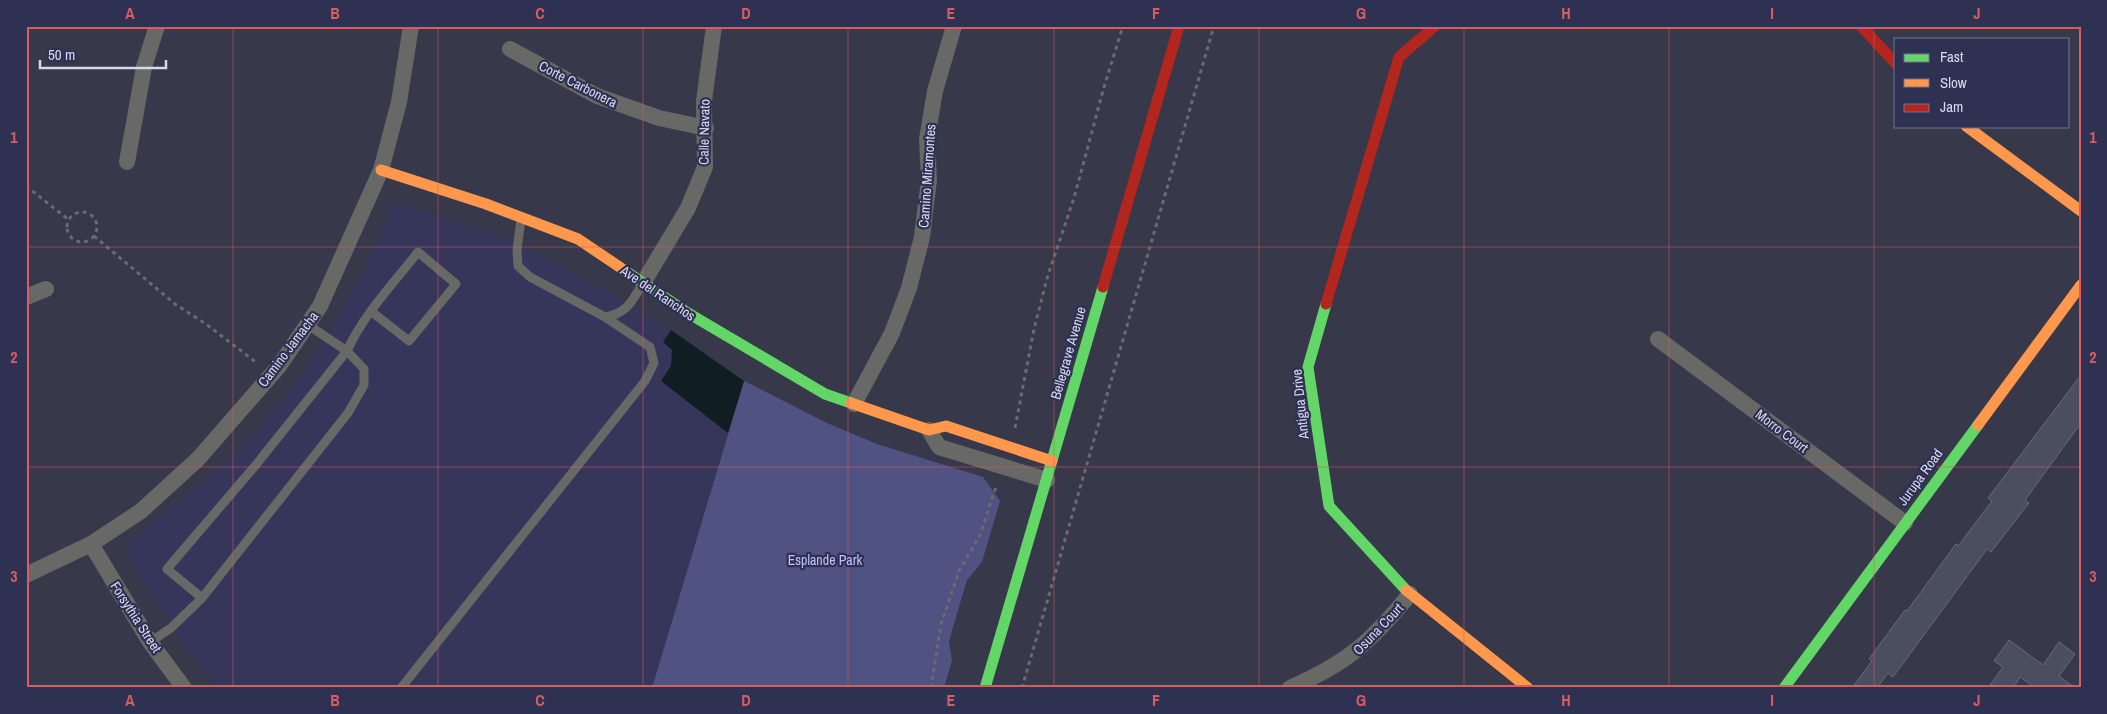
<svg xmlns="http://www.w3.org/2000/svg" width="2107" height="714" viewBox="0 0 2107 714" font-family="'Archivo Narrow',sans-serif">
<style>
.built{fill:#35365a}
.green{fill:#505282}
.water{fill:#101e23}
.building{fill:#4a4e5e;stroke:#666a79}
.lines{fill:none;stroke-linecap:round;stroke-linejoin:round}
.path{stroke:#6a6a6f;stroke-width:3;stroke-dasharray:4 4;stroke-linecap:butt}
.lane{stroke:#686866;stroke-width:9}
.street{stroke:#686866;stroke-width:16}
.fast{stroke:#63d668;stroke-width:11}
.slow{stroke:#ff974d;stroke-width:11}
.jam{stroke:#b3261e;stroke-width:11}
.grid{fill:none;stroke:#d65d63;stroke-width:1;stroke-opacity:0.55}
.labels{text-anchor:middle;stroke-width:4.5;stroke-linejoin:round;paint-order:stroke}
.street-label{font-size:14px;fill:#d6d9ed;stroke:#2f3152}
.park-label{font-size:14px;fill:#bdc2fe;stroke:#2f3152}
.neatline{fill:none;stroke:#d65d63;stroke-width:2}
.grid-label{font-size:16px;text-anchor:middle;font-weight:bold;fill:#d65d63}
</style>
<rect width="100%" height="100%" fill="#37384a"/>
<path class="built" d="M399,203L502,237L536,252L671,330L663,342L672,350L671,366L661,381L728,433L652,688H216L190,655L127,555L130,541L170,510L228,459L266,419L301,376L338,317L373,252L392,206Z"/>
<path class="green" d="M744,381L827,423L877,444L983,477L1000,501L982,562L967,580L949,641L952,660L944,688H652Z"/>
<path class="water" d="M671,330L744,381L728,433L661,381L671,366L672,350L663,342Z"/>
<path class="building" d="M2081,375V423L2025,500L2029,503L1991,552L1987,549L1893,677L1888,673L1877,688H1852L1872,661L1869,659L1905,610L1907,611L1956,544L1958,546L1992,501L1988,498Z
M2009,640L2043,665L2059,642L2075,654L2059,676L2075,688H2035L2020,677L2013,688H1988L2003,667L1994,661Z"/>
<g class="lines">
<path class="path" d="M26,186L69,220
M67 227a15 15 0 1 1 30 0a15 15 0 1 1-30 0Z
M94,236L175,304L206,324L257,363
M1015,428L1034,329L1048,275L1074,198L1104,87L1123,26
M931,688L941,624L959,571L980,535L996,487
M1022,688L1214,26"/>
<path class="lane" d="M521,219L517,250L518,266L530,277L605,317C628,313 632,301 643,283
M202,598L167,569L255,466L347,351C363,315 394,283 418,252L456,284L409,341L372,312
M150,642L171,628L202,598L348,413L364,385V369L347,351L308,325
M401,688L645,381L654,363L650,347L605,317"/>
<path class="street" d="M510,49L597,96L659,118L706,128
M127,162L144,67L157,26
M643,283L688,208L705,167L704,101L714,26
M26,297L46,289
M1658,339L1905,523
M854,404L892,333L909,288L922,237L929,180L927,139L935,91L954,26
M929,430L939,447L1047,480
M91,544L150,642L184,688
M26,575L91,544L141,511L198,459L279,366L320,306L381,170L399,102L411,26
M1290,688C1347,663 1371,642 1410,594"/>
<path class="fast" d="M627,272L688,313L825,394L851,403
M1326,304L1308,367L1329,506L1406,590
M985,688L1103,287
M1784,688L1978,425"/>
<path class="slow" d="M1966,126L2081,211
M381,170L486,204L578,239L627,272
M851,403L929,430L946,426L1052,461
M1978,425L2081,285
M1406,590L1528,688"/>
<path class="jam" d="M1861,26L1896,64
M1103,287L1179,26
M1326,304L1399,57L1435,26"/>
</g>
<path class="grid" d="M233,26V688M438,26V688M643,26V688M848,26V688M1054,26V688M1259,26V688M1464,26V688M1669,26V688M1874,26V688M26,247H2081M26,467H2081"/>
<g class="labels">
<g class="street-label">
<text transform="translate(578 84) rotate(27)" y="5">Corte Carbonera</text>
<text transform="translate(704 132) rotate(-89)" y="5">Calle Navato</text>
<text transform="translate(927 176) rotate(-86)" y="5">Camino Miramontes</text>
<text transform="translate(658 293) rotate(34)" y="5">Ave del Ranchos</text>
<text transform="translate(288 349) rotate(-53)" y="5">Camino Jamacha</text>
<text transform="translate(1068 353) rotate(-74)" y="5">Bellegrave Avenue</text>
<text transform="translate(1300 404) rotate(-96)" y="5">Antigua Drive</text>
<text transform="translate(1782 431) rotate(37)" y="5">Morro Court</text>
<text transform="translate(1920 477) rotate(-54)" y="5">Jurupa Road</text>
<text transform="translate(136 617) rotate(57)" y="5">Forsythia Street</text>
<text transform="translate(1378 629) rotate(-46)" y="5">Osuna Court</text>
</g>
<g class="park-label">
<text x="825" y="565">Esplande Park</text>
</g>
</g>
<rect width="2107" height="714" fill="none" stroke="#2f3152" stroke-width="55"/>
<rect x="1894" y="38" width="175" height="90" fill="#2f3152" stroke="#727490"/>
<rect x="1904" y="54" width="25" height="8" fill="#63d668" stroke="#727490"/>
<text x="1940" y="62" font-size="15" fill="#d6d9ed">Fast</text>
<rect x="1904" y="79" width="25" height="8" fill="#ff974d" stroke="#727490"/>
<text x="1940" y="88" font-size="15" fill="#d6d9ed">Slow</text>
<rect x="1904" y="104" width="25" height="8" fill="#b3261e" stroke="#727490"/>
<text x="1940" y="112" font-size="15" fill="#d6d9ed">Jam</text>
<path d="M40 60v8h126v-8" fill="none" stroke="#d6d9ed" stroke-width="2.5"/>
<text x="48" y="60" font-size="15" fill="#d6d9ed" stroke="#2f3152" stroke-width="4" paint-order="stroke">50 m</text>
<rect x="28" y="28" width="2052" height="658" class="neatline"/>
<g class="grid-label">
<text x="130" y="19">A</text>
<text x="335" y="19">B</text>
<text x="540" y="19">C</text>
<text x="746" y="19">D</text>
<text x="951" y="19">E</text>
<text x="1156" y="19">F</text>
<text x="1361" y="19">G</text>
<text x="1566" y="19">H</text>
<text x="1772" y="19">I</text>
<text x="1977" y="19">J</text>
<text x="14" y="143">1</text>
<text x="2093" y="143">1</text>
<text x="14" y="363">2</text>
<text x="2093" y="363">2</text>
<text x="14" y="582">3</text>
<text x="2093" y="582">3</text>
<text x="130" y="706">A</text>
<text x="335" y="706">B</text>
<text x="540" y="706">C</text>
<text x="746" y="706">D</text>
<text x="951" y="706">E</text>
<text x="1156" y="706">F</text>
<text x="1361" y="706">G</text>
<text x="1566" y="706">H</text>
<text x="1772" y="706">I</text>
<text x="1977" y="706">J</text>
</g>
</svg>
